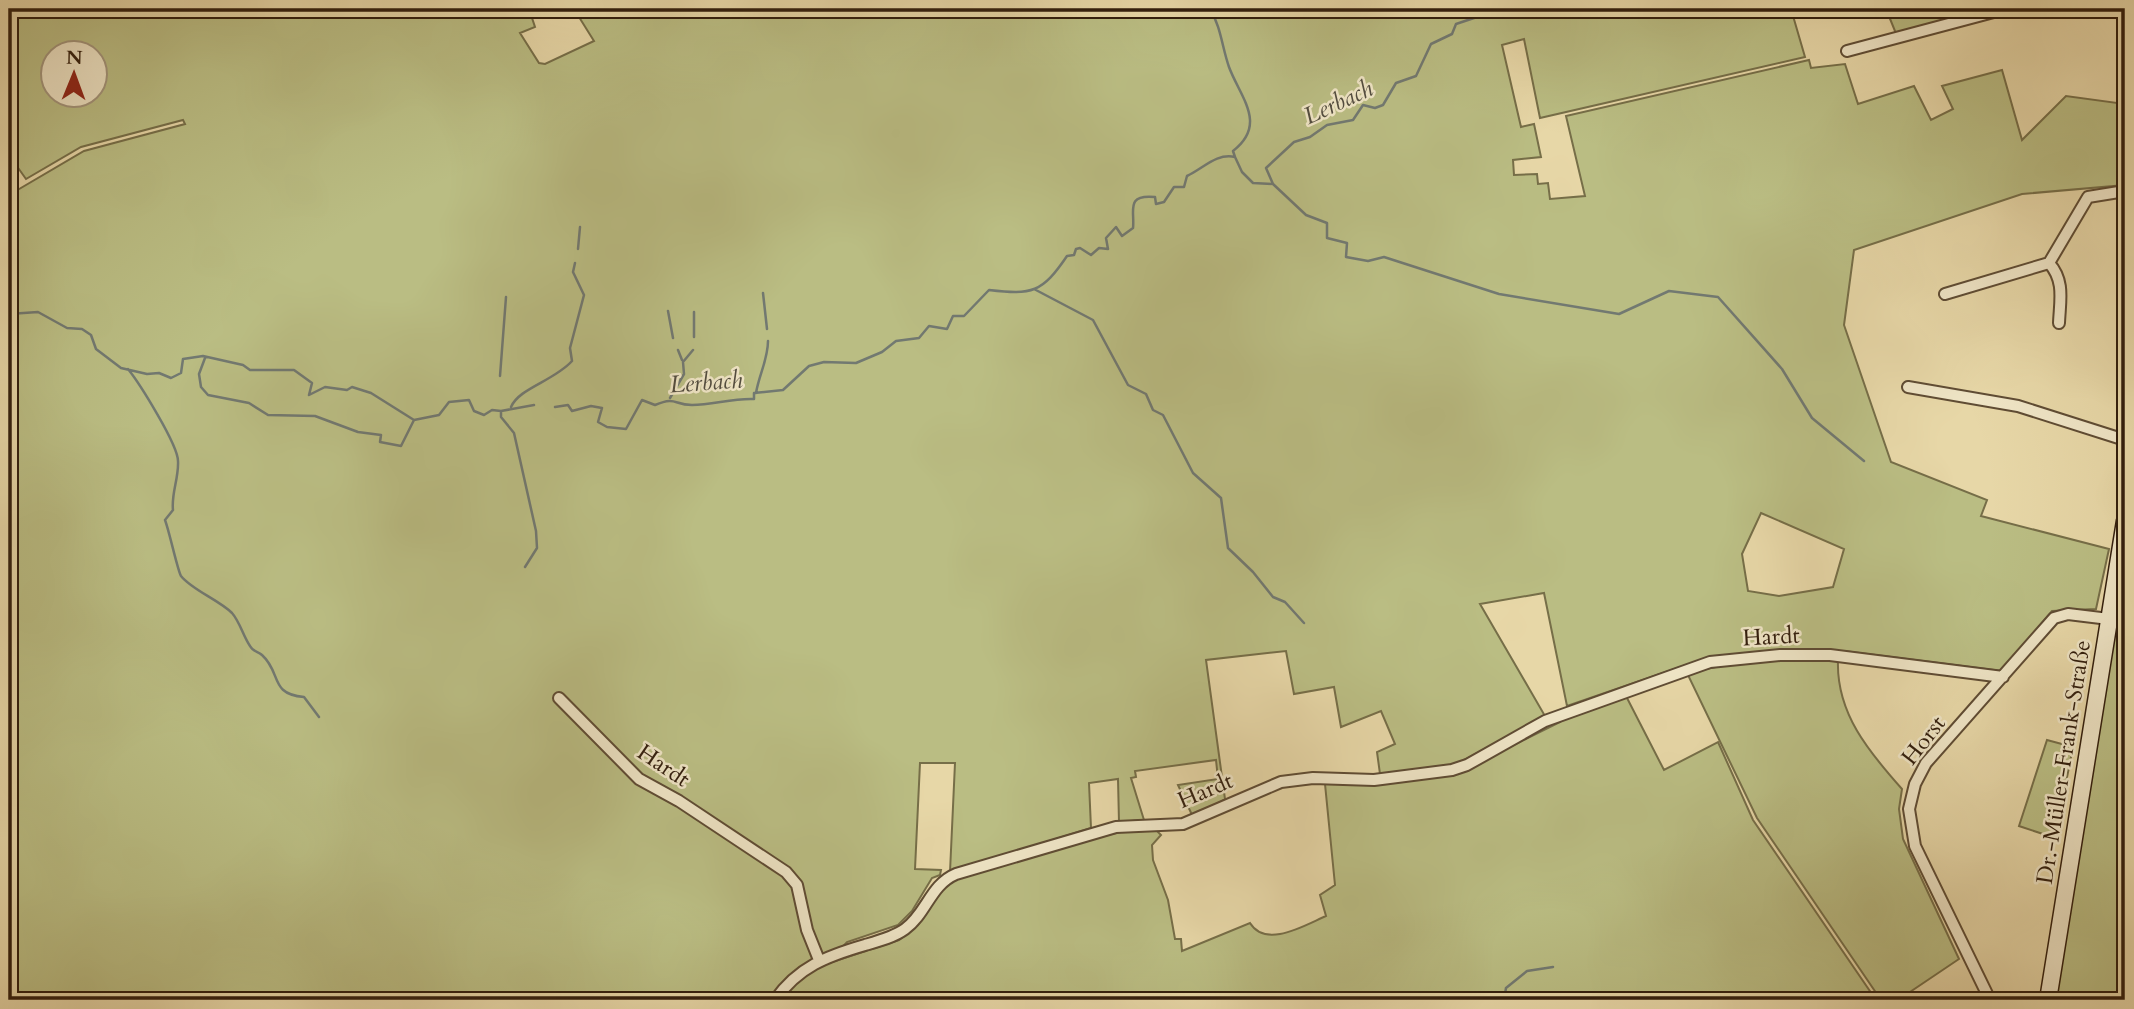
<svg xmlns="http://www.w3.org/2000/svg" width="2134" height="1009" viewBox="0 0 2134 1009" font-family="Cardo,serif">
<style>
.green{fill:#babd83;stroke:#766e48;stroke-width:2;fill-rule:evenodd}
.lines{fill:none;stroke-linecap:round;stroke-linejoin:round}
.stream{stroke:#727971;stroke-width:2.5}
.street-casing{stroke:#5f4c34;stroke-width:14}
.secondary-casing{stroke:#321e0d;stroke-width:19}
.street{stroke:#efe5c6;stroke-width:10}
.secondary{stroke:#efe5c6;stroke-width:16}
.labels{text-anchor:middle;stroke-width:5;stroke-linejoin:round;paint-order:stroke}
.street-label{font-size:23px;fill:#321e0d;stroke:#efe5c6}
.water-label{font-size:24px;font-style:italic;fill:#524c3f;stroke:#efe5c6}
</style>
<rect width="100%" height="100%" fill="#e7d7a7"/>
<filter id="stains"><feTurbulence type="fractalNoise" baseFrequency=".00286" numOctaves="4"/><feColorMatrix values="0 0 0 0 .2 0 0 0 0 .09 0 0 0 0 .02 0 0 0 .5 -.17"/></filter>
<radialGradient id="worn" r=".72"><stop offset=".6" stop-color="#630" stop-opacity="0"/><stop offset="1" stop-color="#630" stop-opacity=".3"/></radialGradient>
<path class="green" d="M9,9H529L535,27L520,33L539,63L545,64L594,41L574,9H1791L1805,57L1540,118L1524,39L1502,45L1521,127L1534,124L1541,157L1513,160L1514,175L1537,174L1538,184L1548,183L1550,199L1585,196L1566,116L1809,60L1811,68L1845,64L1858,104L1914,86L1931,120L1953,109L1942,86L2002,70L2022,140L2066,96L2125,104V185L2022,194L1854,250L1844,325L1891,462L1987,500L1981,516L2109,549L2096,609L2052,611L2002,671L1844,651H1788L1686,665L1567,706L1544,593L1480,604L1545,716L1457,764L1380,774L1377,752L1395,744L1381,711L1341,727L1334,687L1294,694L1286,651L1206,660L1225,799L1193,817L1178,785L1218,779L1216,760L1135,771L1136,777L1131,778L1144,820L1119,822L1118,779L1089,783L1091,828L950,872L955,763H920L915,869L941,870L940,875L932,878L912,911L898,925L847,942L826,964L899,940L918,925L947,882L1091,839L1120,832L1156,830L1161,835L1152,845L1153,860L1168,900L1175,939H1181L1182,951L1250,923C1266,949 1305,925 1326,916L1320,895L1335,885L1325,784L1392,783L1453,775L1560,722L1559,720L1626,696L1664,770L1718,742L1753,820L1876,1000H9V195L84,151L185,124L183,120L81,147L26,179L9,155ZM52,52H94V94H52ZM1761,513L1844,549L1833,587L1779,596L1748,591L1742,554Z
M1886,9H1938L1942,23L1897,36Z
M2111,621L2125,644V1000H2053Z
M1804,658L1838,660C1836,713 1869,752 1902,789L1899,809L1903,839L1959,959L1898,1000H1881L1757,818L1687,673L1735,663Z
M2047,740L2073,747L2055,838L2019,826Z"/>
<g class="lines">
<path class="stream" d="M1210,9C1221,27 1222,47 1229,67C1240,97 1268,124 1233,151L1235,157
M1273,184L1306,215L1327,223V238L1347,243L1346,257L1368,261L1384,257L1499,294L1619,314L1669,291L1718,297L1782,369L1812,418L1864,461
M578,249L580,227
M1034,289L1093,320L1128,385L1146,394L1153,410L1163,415L1193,473L1221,498L1228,548L1253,572L1273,597L1285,602L1304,623
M763,293L767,329
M668,311L673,338
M694,312V337
M9,314L38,312L67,328L82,329L91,335L96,349L121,368L147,374L159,373L171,378L181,373L183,359L203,356L243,365L250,370H294L312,383L309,395L325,387L347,390L352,387L371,393L414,420L439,415L449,402L469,400L474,411L484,415L492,410L501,411L534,405
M678,350L682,360
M205,358L199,374L201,387L208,395L249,403L268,415L315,416L358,432L381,435L380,442L401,446L414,420
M128,369C140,384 178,445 178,461C179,478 171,494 173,510L165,520C169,530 178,572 181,576C192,590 219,600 232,613C240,622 243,636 250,646C253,652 258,651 262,655C282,673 269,694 304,697L319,717
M500,376L506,297
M756,393C759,375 768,359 768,341
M670,398L684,374L683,362L693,350
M511,407C519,388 554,381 572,361L570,348L584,295L573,272L575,263
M555,407L568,405L572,411L591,406L602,408L598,422L607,427L626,429L642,400L655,405C677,396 673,405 692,405C713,405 732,398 754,399V393L783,390L809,366L824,362L856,363L882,352L896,341L919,338L929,326L947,329L953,316H964L989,290C1032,295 1042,293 1067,256L1074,255L1076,249L1080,248L1091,255L1099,248L1108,249L1106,238L1116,227L1122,236L1133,228C1135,211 1125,194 1155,197L1156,204L1164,202L1174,187H1184L1187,176C1204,168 1216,153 1235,157L1242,172L1253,183L1273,184L1266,168L1294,142L1310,137L1327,125L1353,120L1363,105L1375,108L1383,105L1396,83L1416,76L1431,44L1452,34L1456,24L1480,16L1486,9
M501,411V417L514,433L536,531L537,548L525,567
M834,995L838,1000
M1504,1000L1506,988L1527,971L1553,967"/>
<defs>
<path id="street" d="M1847,51L2005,9
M2049,263C2065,281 2060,300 2059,323
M1945,294L2049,263L2088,197L2125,191
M1908,387L2018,406L2125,440
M559,698L639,779L679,801L786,872L797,885L807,930L819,960
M775,1000C798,967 827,956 865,945C879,941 894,937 905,929C927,913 930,885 956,874L1116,827L1183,824L1281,782L1313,778L1374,780L1452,770L1467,765L1545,721L1710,662L1780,655H1830L2003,677
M1990,1000L1915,846L1909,809L1915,784L1926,763L2054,618L2068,614L2109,619"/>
<path id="secondary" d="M2048,1000L2125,521"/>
</defs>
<use href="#street" class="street-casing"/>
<use href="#secondary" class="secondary-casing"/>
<use href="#street" class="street"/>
<use href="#secondary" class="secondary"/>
</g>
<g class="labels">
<g class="street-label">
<text transform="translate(1771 636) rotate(-3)" y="8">Hardt</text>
<text transform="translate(1923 740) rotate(-52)" y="8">Horst</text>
<text transform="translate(2063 762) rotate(-81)" y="8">Dr.-Müller-Frank-Straße</text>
<text transform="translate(664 765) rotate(34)" y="8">Hardt</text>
<text transform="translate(1205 790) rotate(-23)" y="8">Hardt</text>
</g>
<g class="water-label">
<text transform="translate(1338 102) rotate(-25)" y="8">Lerbach</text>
<text transform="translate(706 382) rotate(-4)" y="8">Lerbach</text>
</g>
</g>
<rect width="2134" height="1009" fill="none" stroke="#e7d7a7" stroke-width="35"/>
<rect x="10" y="10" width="2113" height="988" fill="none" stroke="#321e0d" stroke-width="3.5"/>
<rect x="18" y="18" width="2099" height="974" fill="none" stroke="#321e0d" stroke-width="2"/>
<g transform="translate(74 74) rotate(1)"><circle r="33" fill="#efe5c6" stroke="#a3957c" stroke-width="2"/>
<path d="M0-5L12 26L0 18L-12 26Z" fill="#8f2418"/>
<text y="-10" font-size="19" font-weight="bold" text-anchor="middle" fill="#321e0d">N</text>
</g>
<rect width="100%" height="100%" filter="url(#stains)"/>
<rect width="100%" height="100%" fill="url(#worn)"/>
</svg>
